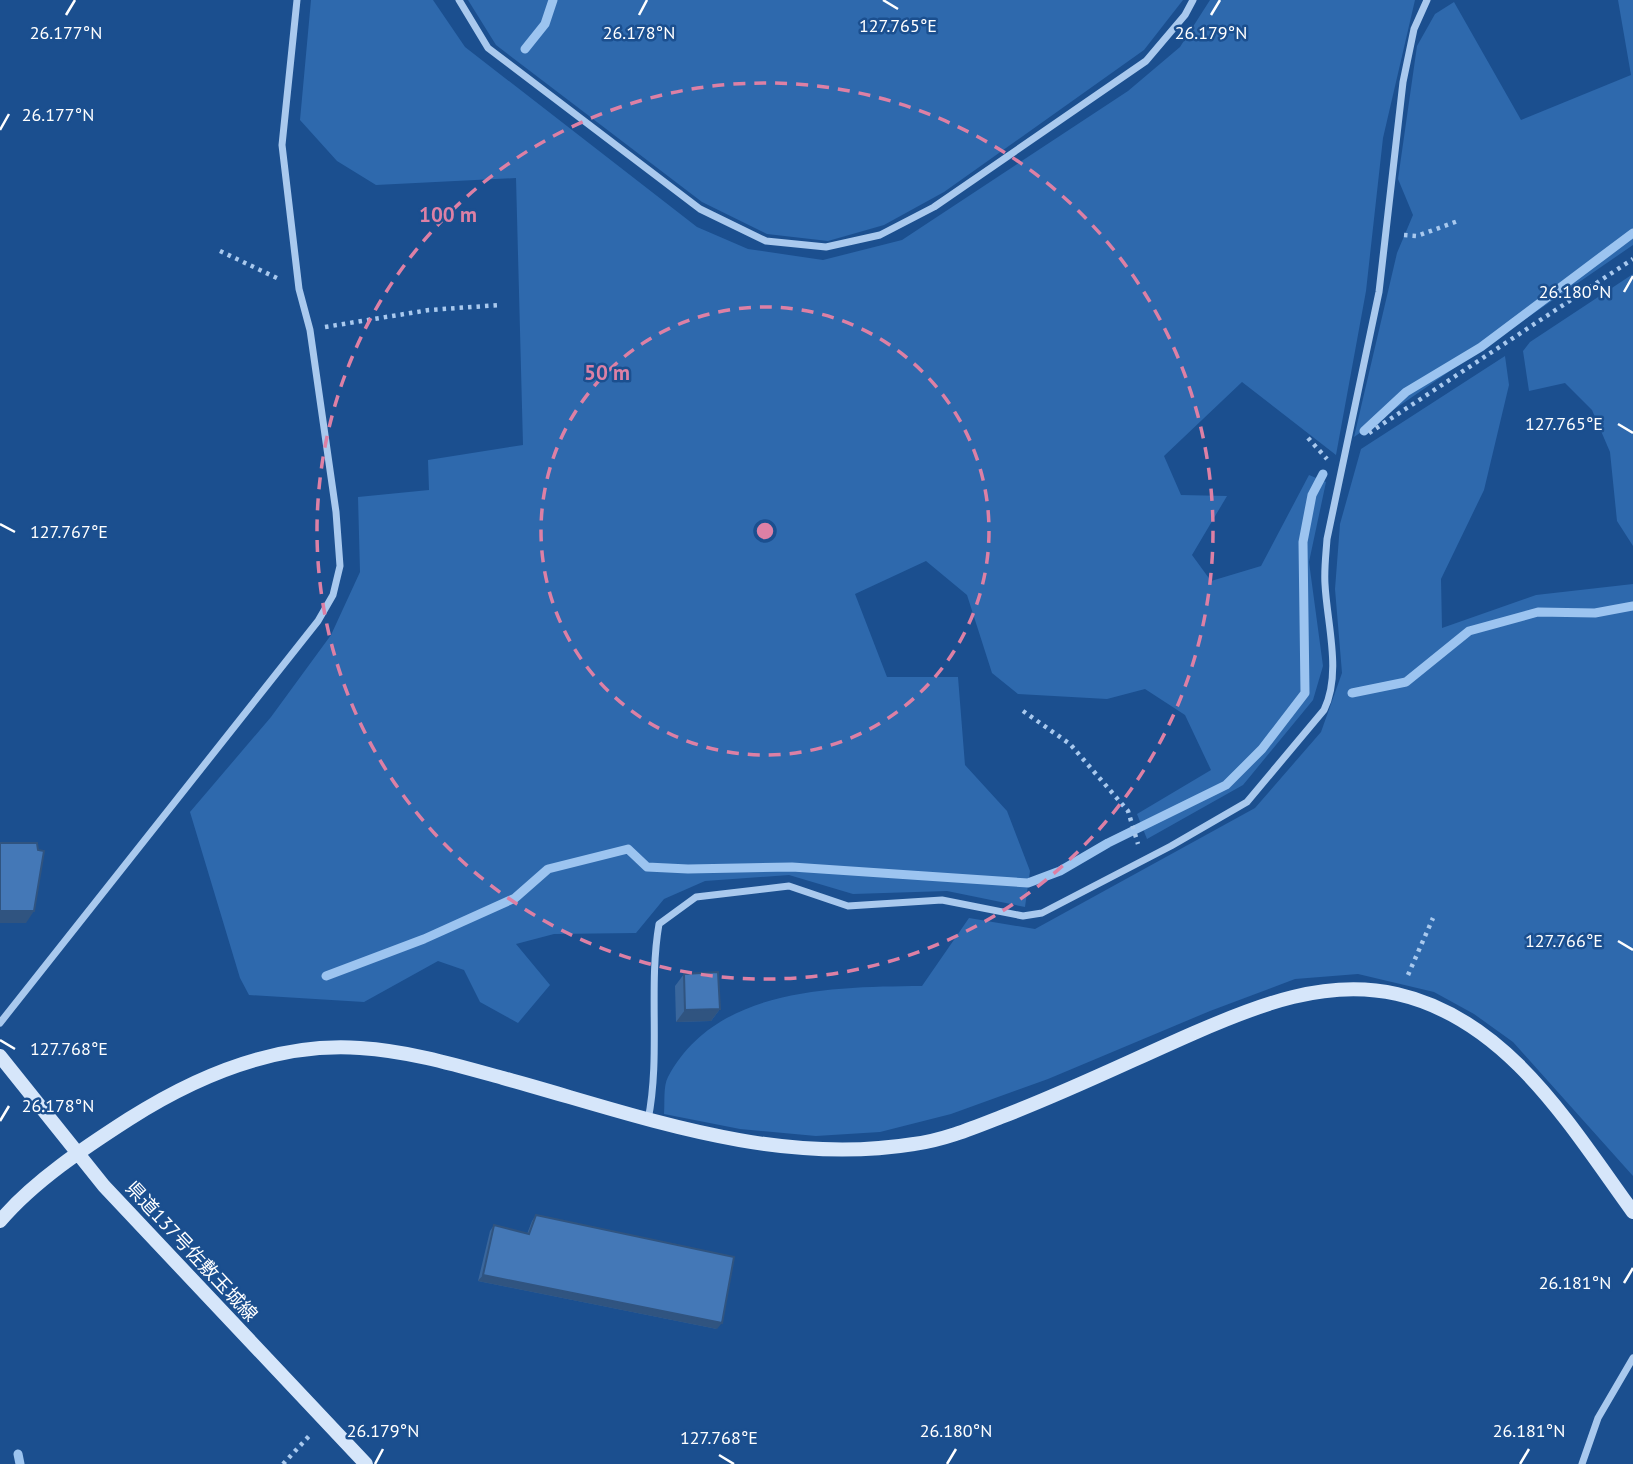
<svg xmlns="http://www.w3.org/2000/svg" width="1633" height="1464" viewBox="0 0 1633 1464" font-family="'PT Sans','Noto Sans JP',sans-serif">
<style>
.green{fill:#2e69ad}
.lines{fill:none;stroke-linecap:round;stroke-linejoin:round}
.stream{stroke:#9cc4f0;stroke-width:9}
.path{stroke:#a9c9ee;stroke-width:4.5;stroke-dasharray:3.5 5;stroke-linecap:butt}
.street{stroke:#a9c9ee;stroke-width:7}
.secondary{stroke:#d6e6fa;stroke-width:14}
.wall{fill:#3a679d}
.shaded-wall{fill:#305480}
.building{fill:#4478b7;stroke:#305480;stroke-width:2}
.ticks{fill:none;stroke:#fff;stroke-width:2.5}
.ring{fill:none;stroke:#dd80a5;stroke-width:3.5;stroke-dasharray:12 9}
.labels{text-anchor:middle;stroke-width:5;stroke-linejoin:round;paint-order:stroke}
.street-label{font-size:19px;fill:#fff;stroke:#1b4f8f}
.ticks-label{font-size:18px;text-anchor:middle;fill:#fff;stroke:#1b4f8f;stroke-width:5;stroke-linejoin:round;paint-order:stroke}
.centre{fill:#dd80a5;stroke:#1b4f8f;stroke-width:3.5}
.ring-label{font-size:21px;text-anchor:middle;font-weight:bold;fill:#dd80a5;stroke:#1b4f8f;stroke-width:5;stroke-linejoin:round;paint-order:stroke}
</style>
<rect width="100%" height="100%" fill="#1b4f8f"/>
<path class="green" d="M311,0H433L465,47L697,227L748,249L823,260L902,240L1128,91L1180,47L1210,0H1415L1383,138L1366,291L1336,455L1242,382L1164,456L1181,495L1227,496L1192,555L1211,581L1261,566L1309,475L1326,482L1309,562L1323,666L1313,700L1243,785L1147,839L1137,814L1211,770L1185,715L1145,689L1107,699L1018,694L992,673L967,595L926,561L855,594L887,677H958L965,765L1007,811L1030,871L1025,907L947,891L853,894L789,875L705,881L664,899L636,933L554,934L516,944L550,985L518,1023L480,1002L464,970L438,961L364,1002L249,995L240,978L190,812L271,717L331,635L360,572L358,497L429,490L428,460L523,445L516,178L376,185L337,161L300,120Z
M468,0H1183L1144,50L944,192L884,225L828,241L767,234L702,202L496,45Z
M1618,0H1633V245L1354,437L1397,253L1413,215L1398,179L1417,46L1435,14L1454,2L1521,120L1631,75Z
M1633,274V546L1617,521L1610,452L1592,410L1565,383L1529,391L1523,351L1530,342Z
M1505,356L1509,385L1484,490L1441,579L1442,628L1536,595L1633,584V1176L1513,1042L1474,1014L1434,992L1358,974L1295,979L1210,1011L1048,1079L951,1114L880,1132L816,1136L740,1129L664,1114C665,1103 663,1086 668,1077C716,987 833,987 922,986L969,918L1035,929L1255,808L1321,732L1342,673L1335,589L1340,524L1361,449Z"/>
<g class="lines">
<path class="stream" d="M525,49L545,24L553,0
M1364,431L1406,392L1481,347L1633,233
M1352,693L1406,682L1469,631L1538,612L1595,613L1633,606
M326,976L424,939L515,898L548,869L628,849L647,867L688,869L792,867L1028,883L1060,871L1108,843L1226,785L1262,749L1305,693L1303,542L1312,495L1323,474
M18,1454L20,1464"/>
<path class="path" d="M1404,235L1417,236L1458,221
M220,251L279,279
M325,327L429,310L500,305
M1369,433L1633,259
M1308,438L1327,459
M1023,711L1070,744L1128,811L1138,844
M1408,975L1433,918
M283,1464L311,1434"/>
<path class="street" d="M459,0L488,48L700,209L766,241L826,247L880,235L934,207L1146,61L1185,15L1193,0
M0,1023L318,621L333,595L340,566L336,512L310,330L299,289L282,145L297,0
M648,1120C661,1055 648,988 659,924L696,897L789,886L848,906L942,900L1023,916L1042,913L1171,846L1247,802L1324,710C1342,673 1327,624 1325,584C1324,569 1326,554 1327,539L1379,292L1403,82L1414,29L1427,0
M1582,1464L1598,1418L1633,1358"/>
<path class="secondary" d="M0,1056L104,1186L366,1464
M0,1221C34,1181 84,1148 129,1119C198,1075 276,1042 360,1048C409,1051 456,1065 503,1078C638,1115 772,1167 914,1144C944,1140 973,1128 1001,1117C1067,1092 1130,1061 1194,1033C1258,1005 1326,978 1397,994C1508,1019 1571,1127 1633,1212"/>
</g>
<path class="wall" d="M684,974L720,1009L711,1021L676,1022L675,986Z
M536,1215L717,1329L478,1281L490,1231L494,1225L527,1234L532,1221Z"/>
<path class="shaded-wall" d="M0,911H34L26,923H0Z
M720,1009L711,1021L676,1022L685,1010Z
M483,1275L722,1323L717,1329L478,1281Z"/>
<path class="building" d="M0,843H37L38,850L44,851L34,911H0Z
M718,972L720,1009L685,1010L684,974Z
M536,1215L734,1257L722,1323L483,1275L494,1225L529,1234Z"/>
<path class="ticks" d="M883,0L898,9M66,15L75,0M639,15L647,0M1211,15L1220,0M0,130L9,114M1624,292L1633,276M1618,424L1633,433M0,524L15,532M1618,941L1633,950M0,1040L15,1049M0,1121L9,1106M1624,1283L1633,1268M719,1455L734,1464M375,1464L383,1449M947,1464L956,1449M1520,1464L1529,1449"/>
<g class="ring">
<circle cx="765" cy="531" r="224"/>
<circle cx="765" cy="531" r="448"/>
</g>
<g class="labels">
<g class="street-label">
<text transform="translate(192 1251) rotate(47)" y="7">県道137号佐敷玉城線</text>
</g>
</g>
<g class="ticks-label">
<text x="898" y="32">127.765°E</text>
<text x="66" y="39">26.177°N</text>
<text x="639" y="39">26.178°N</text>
<text x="1211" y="39">26.179°N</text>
<text x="58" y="121">26.177°N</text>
<text x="1575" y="298">26.180°N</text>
<text x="1564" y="430">127.765°E</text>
<text x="69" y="538">127.767°E</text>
<text x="1564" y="947">127.766°E</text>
<text x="69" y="1055">127.768°E</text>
<text x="58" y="1112">26.178°N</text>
<text x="1575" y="1289">26.181°N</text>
<text x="383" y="1437">26.179°N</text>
<text x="956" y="1437">26.180°N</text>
<text x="1529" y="1437">26.181°N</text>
<text x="719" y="1444">127.768°E</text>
</g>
<circle cx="765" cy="531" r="10" class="centre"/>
<g class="ring-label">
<text x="448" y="222">100 m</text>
<text x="607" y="380">50 m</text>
</g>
</svg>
